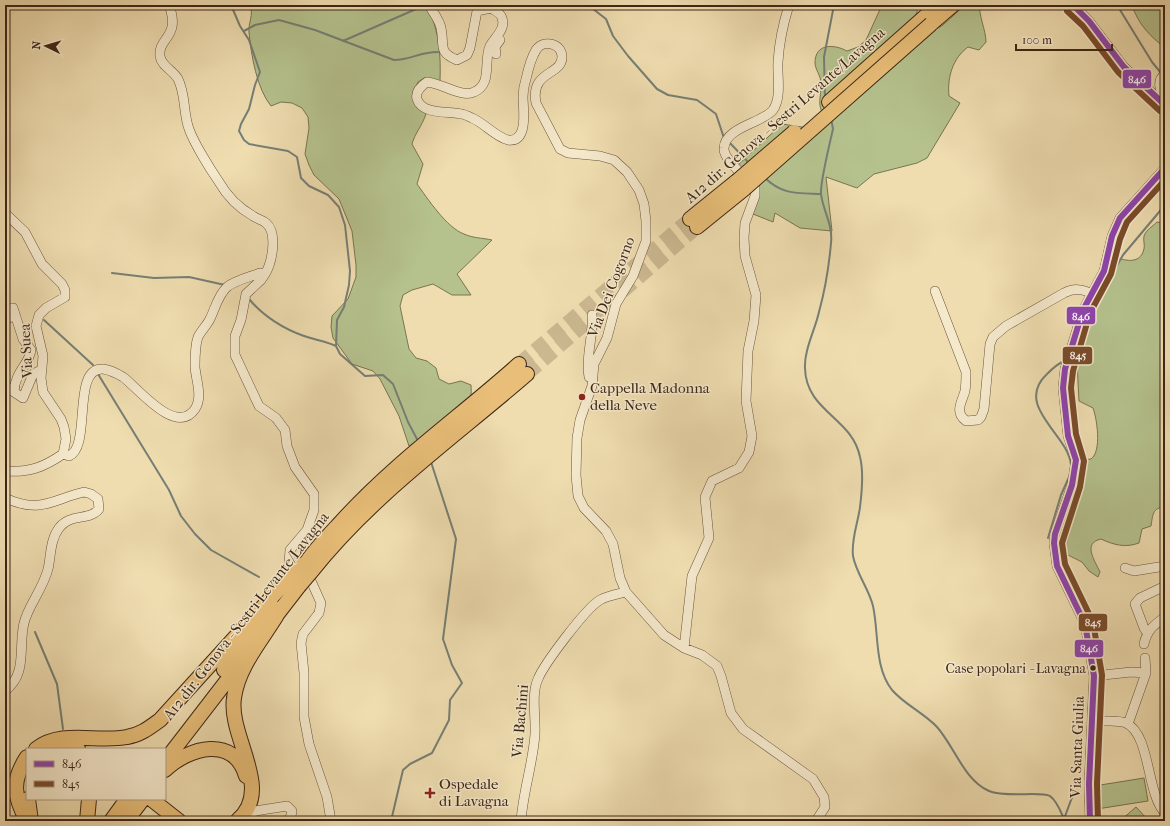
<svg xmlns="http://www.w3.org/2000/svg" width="1170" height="826" viewBox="0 0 1170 826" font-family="'IM FELL French Canon',serif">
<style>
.green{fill:#b5c28e;stroke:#797452}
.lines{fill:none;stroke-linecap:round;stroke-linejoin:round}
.stream{stroke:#767f75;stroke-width:2}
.highway-tunnel{stroke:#cbb891;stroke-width:14;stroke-dasharray:14 7;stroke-linecap:butt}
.minor-casing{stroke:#6a543d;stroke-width:10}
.highway-casing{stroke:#3d2617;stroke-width:16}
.minor{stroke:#f5e9cc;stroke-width:9}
.highway{stroke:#e8be78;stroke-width:14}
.highway-bridge-casing{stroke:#3d2617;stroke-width:16;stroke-linecap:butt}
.highway-bridge{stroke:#e8be78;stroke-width:14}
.bus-1-casing{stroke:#f5e9cc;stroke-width:9}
.bus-2-casing{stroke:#f5e9cc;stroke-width:9}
.bus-1{stroke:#8e44ad;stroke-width:6}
.bus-2{stroke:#7a4b2a;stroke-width:6}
.poi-dot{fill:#8f2418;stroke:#f5e9cc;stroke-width:1.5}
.bus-dot{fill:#3d2617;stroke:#f5e9cc;stroke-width:1.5}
.labels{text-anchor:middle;stroke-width:3;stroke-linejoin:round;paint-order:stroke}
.bus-label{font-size:14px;fill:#3d2617;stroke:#f5e9cc;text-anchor:end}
.street-label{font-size:15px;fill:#3d2617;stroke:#f5e9cc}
.poi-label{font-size:15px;fill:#3d2617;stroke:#f5e9cc;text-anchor:start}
.line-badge{stroke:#f5e9cc;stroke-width:1.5}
.badge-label{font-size:11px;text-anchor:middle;font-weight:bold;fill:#fff}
</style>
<rect width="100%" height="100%" fill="#efddb0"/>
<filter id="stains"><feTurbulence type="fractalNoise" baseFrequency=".005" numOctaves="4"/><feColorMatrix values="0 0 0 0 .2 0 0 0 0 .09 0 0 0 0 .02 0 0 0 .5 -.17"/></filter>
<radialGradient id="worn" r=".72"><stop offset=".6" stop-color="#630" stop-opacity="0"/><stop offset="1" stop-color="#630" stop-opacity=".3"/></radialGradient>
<path class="green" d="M250,5H427C439,31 441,53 440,81L424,78L418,82L413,93L419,108L426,114C422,126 415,133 412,144L423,164L417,184C427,198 447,228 464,234C472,238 483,238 492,240L457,274L471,295H452L433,284L412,290L403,295L400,306L409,349L416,358L427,361L436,368L439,379L449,384L461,381L471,385C471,389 472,394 470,397C461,412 424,438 409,446L399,416L380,379L373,371L352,364L333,338L331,327L332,316L348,299L356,277V265L352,231L339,199L314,175L309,165L305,154L309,128L308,117L302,108L292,103L281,102L271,106C257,89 251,55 249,32C248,23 254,15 250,5Z
M882,5H919L915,18L929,33L943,25L965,5H980C978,14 986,30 986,42L979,50L968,47C953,58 947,77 949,96L960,103L927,158L917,163L874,174L857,188L826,177L832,231L800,228L775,213L773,222L753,214L758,198L738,165L782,124L808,128L826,122C816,100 821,104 821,83C821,76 815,69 815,63C815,43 834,44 847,51L858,47L866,40Z
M1132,5H1165V48C1150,36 1138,24 1132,5Z
M1157,222L1165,223V506C1152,509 1153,514 1151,526L1142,529L1139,543C1125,548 1114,545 1101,539C1082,543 1095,561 1100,572L1098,577L1089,571L1082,562L1064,553L1071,526L1073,498L1082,460L1091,459C1102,451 1097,419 1093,408L1079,401L1077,362L1074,358V350L1104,280L1112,256C1123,260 1140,266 1144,249C1145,245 1143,240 1144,236C1146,230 1153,226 1157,222Z
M1144,778L1148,801L1097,809L1094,786Z
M1136,807L1148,820L1147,821H1120Z"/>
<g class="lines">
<path class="stream" d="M231,5L240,26L249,40L260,72L255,85L249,109L241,124L239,131L244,140L249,144L288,151L297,157L301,178L309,186L328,195L339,207L345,225L350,271L349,285L344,307L337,320L336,346L340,354L365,376L383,375L393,384L408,422L418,441
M588,5L606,19L613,36L628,56L657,89L668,95L697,100L708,108L716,114L724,138
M1117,5L1152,62L1161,73
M244,31L255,25L279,20L315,30L394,60C411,60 419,52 438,52
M343,41L423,6
M825,99L824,57L834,5
M831,118L833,129C830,142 820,183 821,194C823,211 833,224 831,243C829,266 825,290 819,312C815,330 804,350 805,368C806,412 852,417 860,457C864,472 862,491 860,507C858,523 851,539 853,556C856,573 869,589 873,606C879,633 874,667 892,690C905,705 924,713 937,727C954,746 964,780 989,791C1005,798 1041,791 1050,796C1058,802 1061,813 1065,821
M729,142L749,163
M764,177C782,195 797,193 821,194
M112,273L154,278L189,277L225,285
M250,300C263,316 284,329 304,336C315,340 326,341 336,346
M44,320L93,365
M1077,345L1099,297L1123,255L1165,205
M1064,361C1057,364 1052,369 1047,374C1013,406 1069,435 1071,465
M98,374L169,490L181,516L195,534L211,550L259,577
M1048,538L1061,495L1069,477
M35,632L57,684L63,729
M1064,819L1074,792
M391,821L403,770L410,764L432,753L449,720L450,700L462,683L452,665L443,639L456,539L431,462"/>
<path class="highway-tunnel" d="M519,364L690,219
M527,374L697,227"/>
<defs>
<path id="minor" d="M169,5C181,38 158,37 160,56C161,66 174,71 178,79C186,95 183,113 189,129C194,143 210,169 219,182C227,196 239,208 253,216C257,219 263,220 266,223C278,233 272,263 265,274
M429,5C433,12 440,21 441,28C445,45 437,52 457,60L467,55L470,48L477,11L491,8C495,11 501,13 502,18C506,29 495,37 490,46C483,61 493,84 474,92C462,98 441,83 427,82C421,86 415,91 417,99C422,115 448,111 461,114C464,114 468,116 472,118C484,123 496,137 508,140C529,143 523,108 523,97C523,91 524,85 526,79C528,70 531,58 536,50C543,39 562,43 562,57C562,76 530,70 536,103L560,149L568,153L600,156L614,160L627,172L639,190L644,204L646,221V241L633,276L616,304L607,338L594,364L592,386L580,420L577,438L576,475L578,496L584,508L606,531L613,544L620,578L626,592L664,635L684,648L702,655L717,666L721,676L731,713L743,729L813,779L824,797L825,807L816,821
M1073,5L1089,21L1124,67L1165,105
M496,54L495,47L500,40
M1165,74C1156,81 1160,90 1165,99
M5,213L25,232L42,264L62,284L65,290V297L46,308L39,315L36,326L43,356L41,378L43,392L61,419L64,427L66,439L63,454C44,467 29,473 5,471
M935,291L966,372C966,378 966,384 965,391C962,402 954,412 966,421L978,420L981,417L984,409L990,344L993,337L1006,326L1064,293C1074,288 1081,289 1091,293
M9,318L11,308H13L23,339L31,350C29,365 15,371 14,392
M589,377C585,356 594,336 592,315
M5,386L23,398L33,374L41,370
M63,454L69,456C92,447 71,367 103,369C110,370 118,374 123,377C137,387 176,437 195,409C203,397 196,380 195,367C195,359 195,345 198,337C201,331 207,325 210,319C215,309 218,295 227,287C236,280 250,277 260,273L265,274L261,280L246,294L241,320L235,336V355L259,406L276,418L285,430L287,446L295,467L314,494V510L307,530L290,550L289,563L312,583L321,603L319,613L303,634L301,643L304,673V717L309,744L327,797L331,821
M5,498C41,514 51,500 84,492L91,494L98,499L99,509C90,521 70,513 59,528C50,540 51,556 48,569C43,589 28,606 24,623C18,648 28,673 5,691
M1125,568L1134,571L1165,566
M1147,633L1144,628L1135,604L1140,598L1165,586
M1144,644C1147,630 1154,625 1165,617
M684,648L692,576L709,538L705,497L712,481L739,468L749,452L752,436L746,401L748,351L754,321L756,295L745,256L744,238L745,223L755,196V187C747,178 723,160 724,148C725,127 763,123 773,110C782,97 777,76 778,62C779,45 784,21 789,5
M1094,676L1131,672L1146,673
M1092,721C1101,722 1117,719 1126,723C1151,735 1146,793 1165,813
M1128,724L1146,673L1145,658
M246,821L255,811L287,806L292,811L291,816L287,821
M521,821C523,792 533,763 535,734C536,717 531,694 538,679C544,664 586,608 600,600C607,596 618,594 626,592
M1090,821L1089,784L1094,676L1085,624L1057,566L1054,543L1055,534L1072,485L1076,460L1068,436L1063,388L1065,369L1083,310L1104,271L1112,236L1120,218L1165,168"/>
<path id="highway" d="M932,23L953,5
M829,102L938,5
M690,219L737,181
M697,227L744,189
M304,566C314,550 328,536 341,522C394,463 460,417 519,364
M311,572C372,495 453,438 527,374
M272,621L299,586
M224,670L273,607
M36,749C62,729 97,743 127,737C140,735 149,728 160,720L290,577
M58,749L71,747L78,749
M165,761L239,665
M165,770C189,747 234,735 246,776
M28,799L31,821
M151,799L179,821
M27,821C14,797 11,781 27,757
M87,821L89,799
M111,821L127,799
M126,821L143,799
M237,821C275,790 228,737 234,698C238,667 262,640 277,615"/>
</defs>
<use href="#minor" class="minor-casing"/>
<use href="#highway" class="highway-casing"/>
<use href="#minor" class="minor"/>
<use href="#highway" class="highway"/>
<defs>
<path id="highway-bridge" d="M737,181L794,132
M744,189L931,24
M290,577L301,565
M299,586L311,572"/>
</defs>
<use href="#highway-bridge" class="highway-bridge-casing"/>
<use href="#highway-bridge" class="highway-bridge"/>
<defs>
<path id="bus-1" d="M1073,5L1089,21L1124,67L1165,105
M1090,821L1089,784L1094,676L1085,624L1057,566L1054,543L1055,534L1072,485L1076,460L1068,436L1063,388L1065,369L1083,310L1104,271L1112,236L1120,218L1165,168"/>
<path id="bus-2" d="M1067,11L1083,26L1118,72L1160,111
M1098,821L1097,784L1102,675L1093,622L1065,564L1062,543L1080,487L1084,461L1076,434L1071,388L1073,371L1090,313L1111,274L1120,239L1127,222L1165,180"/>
</defs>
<use href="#bus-1" class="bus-1-casing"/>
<use href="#bus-2" class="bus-2-casing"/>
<use href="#bus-1" class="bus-1"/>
<use href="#bus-2" class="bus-2"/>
</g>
<g class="poi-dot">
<circle cx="582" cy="397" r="4"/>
<path d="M428 787h4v4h4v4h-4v4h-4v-4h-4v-4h4z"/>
</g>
<circle class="bus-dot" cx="1093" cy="668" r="3.5"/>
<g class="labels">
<g class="bus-label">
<text x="1086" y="673">Case popolari - Lavagna</text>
</g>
<g class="street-label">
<text transform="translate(785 115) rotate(-41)" y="5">A12 dir. Genova - Sestri Levante/Lavagna</text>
<text transform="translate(611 287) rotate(-69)" y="5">Via Dei Cogorno</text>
<text transform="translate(26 351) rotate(-93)" y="5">Via Suea</text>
<text transform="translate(246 616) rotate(-52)" y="5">A12 dir. Genova - Sestri Levante/Lavagna</text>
<text transform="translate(520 721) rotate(-85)" y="5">Via Bachini</text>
<text transform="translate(1077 747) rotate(-88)" y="5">Via Santa Giulia</text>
</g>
<g class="poi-label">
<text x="590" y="393">Cappella Madonna<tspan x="590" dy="17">della Neve</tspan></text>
<text x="439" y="789">Ospedale<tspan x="439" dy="17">di Lavagna</tspan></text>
</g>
</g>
<g class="line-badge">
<rect x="1122" y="69" width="30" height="20" rx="4" fill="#8e44ad"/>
<rect x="1066" y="306" width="30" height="19" rx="4" fill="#8e44ad"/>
<rect x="1062" y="346" width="31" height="19" rx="4" fill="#7a4b2a"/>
<rect x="1078" y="613" width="30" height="19" rx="4" fill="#7a4b2a"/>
<rect x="1074" y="639" width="30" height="19" rx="4" fill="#8e44ad"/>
</g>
<g class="badge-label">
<text x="1137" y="83">846</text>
<text x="1081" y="320">846</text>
<text x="1078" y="359">845</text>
<text x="1093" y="626">845</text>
<text x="1089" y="652">846</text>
</g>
<rect width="1170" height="826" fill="none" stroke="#efddb0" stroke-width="20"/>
<rect x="6" y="6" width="1158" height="814" fill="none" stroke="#3d2617" stroke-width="2"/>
<rect x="10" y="10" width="1150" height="806" fill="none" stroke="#3d2617"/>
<rect x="26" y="748" width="140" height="52" fill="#f5e9cc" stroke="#ab9b84"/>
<rect x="34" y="761" width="20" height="6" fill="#8e44ad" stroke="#ab9b84"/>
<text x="62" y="768" font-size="12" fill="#3d2617">846</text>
<rect x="34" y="781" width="20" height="6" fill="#7a4b2a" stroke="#ab9b84"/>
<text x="62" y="788" font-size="12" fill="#3d2617">845</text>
<g transform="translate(46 46) rotate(275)" stroke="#f5e9cc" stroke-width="3" paint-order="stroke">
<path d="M0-3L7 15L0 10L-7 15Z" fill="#3d2617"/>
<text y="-6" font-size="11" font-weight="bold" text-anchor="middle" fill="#3d2617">N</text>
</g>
<path d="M1016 44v6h96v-6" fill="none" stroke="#3d2617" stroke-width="2"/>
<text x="1022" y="44" font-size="12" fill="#3d2617" stroke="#f5e9cc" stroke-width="3" paint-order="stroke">100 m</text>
<rect width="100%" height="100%" filter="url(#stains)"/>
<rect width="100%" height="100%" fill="url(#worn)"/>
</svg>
